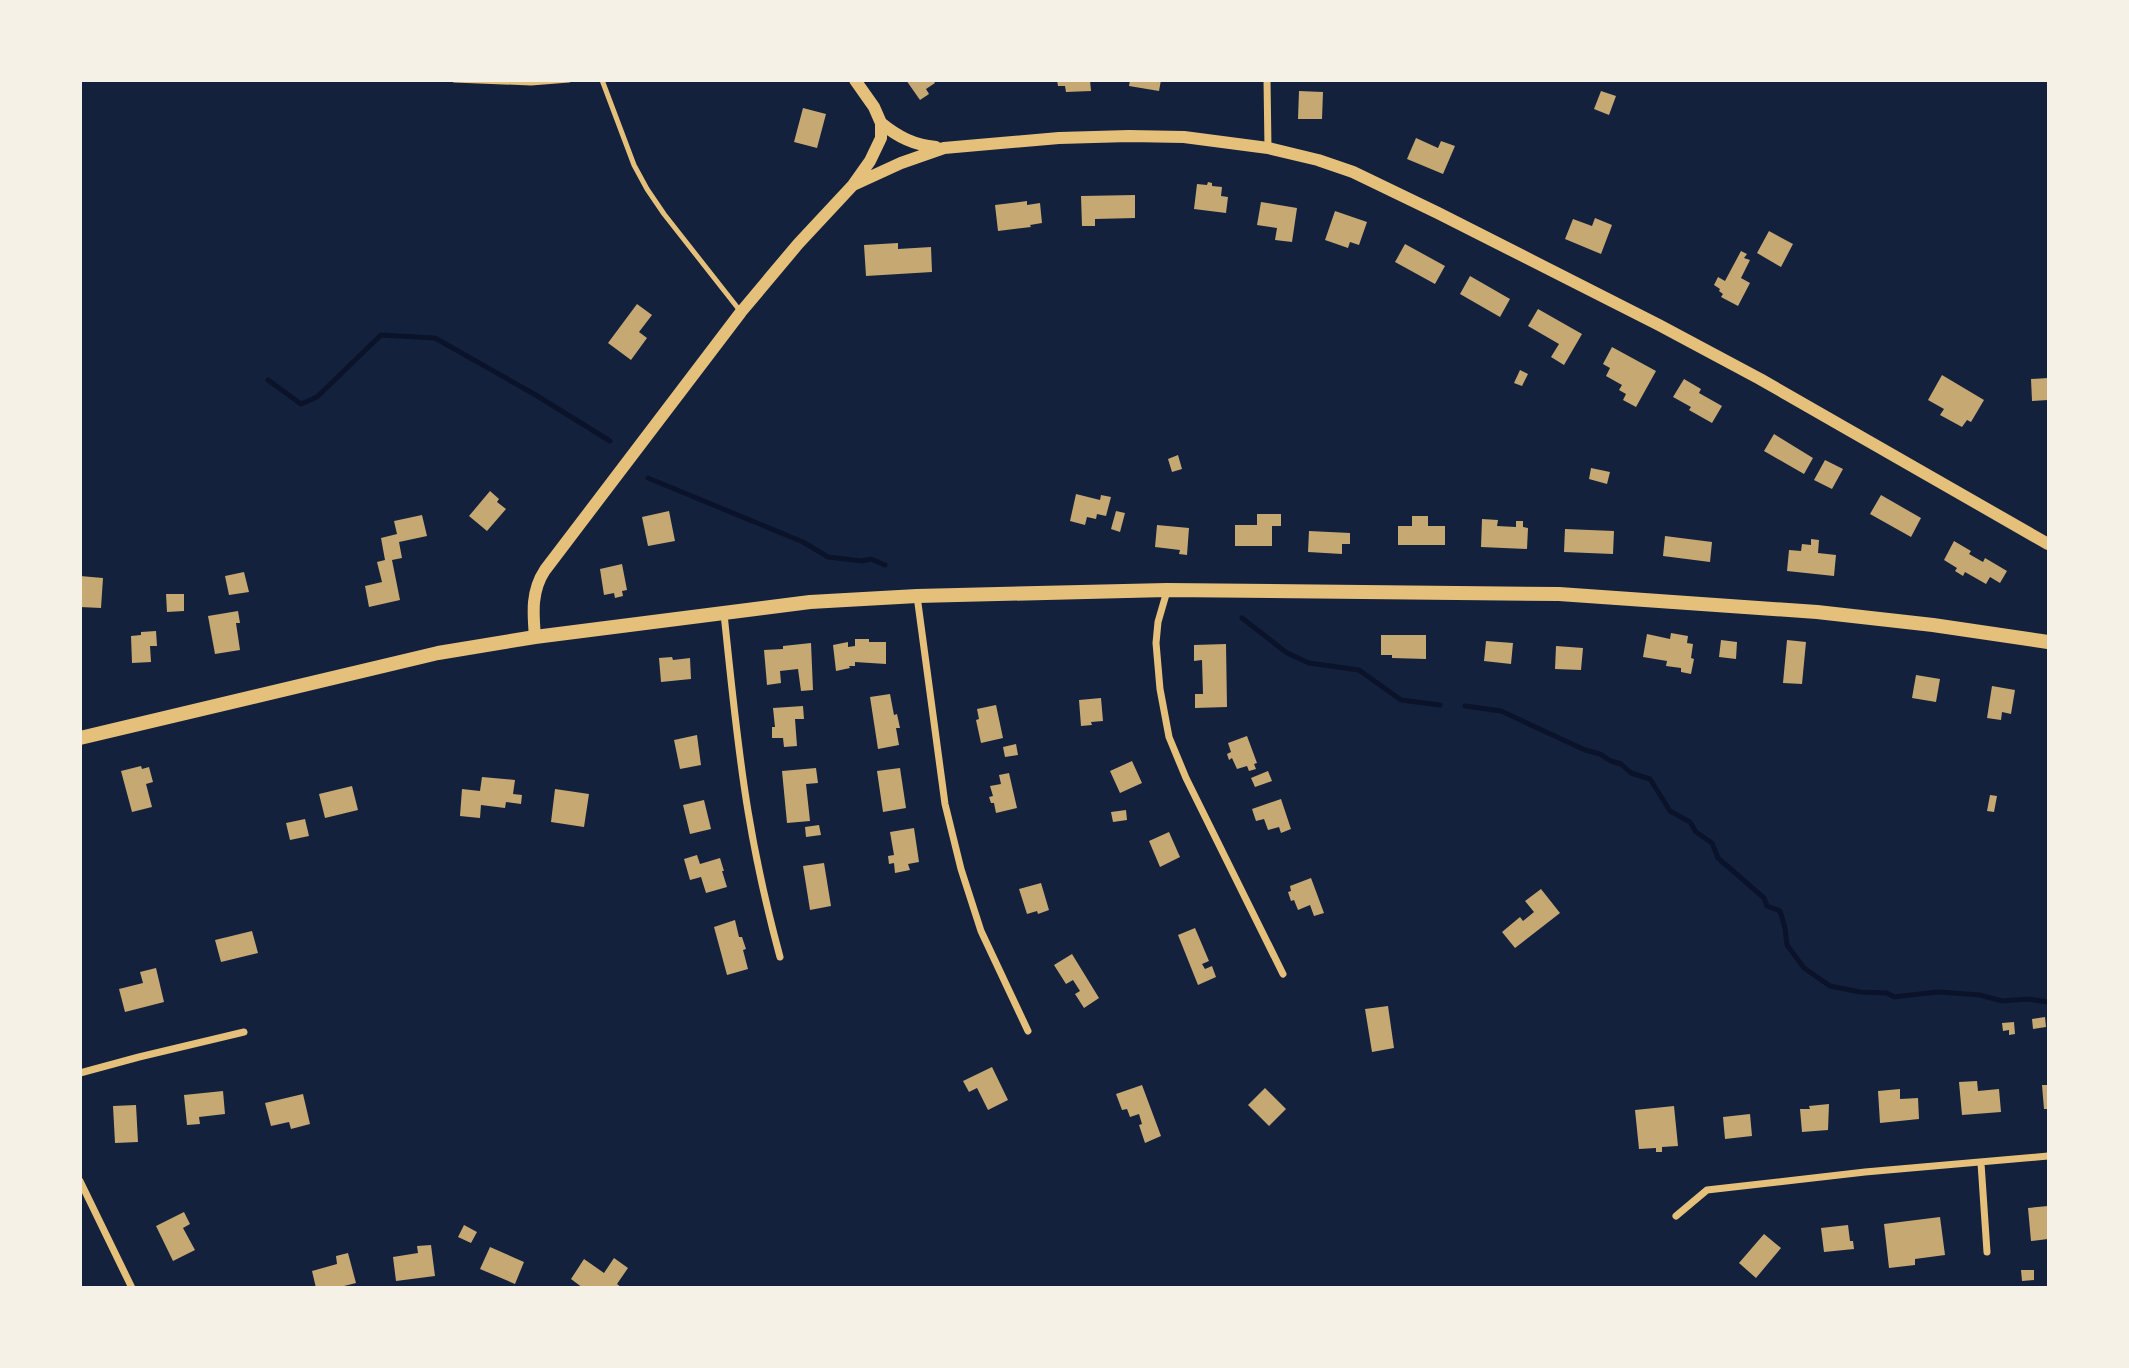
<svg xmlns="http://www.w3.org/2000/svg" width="2129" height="1368" viewBox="0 0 2129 1368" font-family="Literata,serif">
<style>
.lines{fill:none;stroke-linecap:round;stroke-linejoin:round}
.stream{stroke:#0b132b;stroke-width:5}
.building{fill:#c6a872}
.service{stroke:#e5c07b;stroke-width:5}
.minor{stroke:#e5c07b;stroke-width:7}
.tertiary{stroke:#e5c07b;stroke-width:12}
.secondary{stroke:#e5c07b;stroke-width:14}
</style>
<rect width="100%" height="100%" fill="#14213d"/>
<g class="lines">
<path class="stream" d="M268,380L301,404L317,397L381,335L435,338L534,394L610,441
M648,478L803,542L828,557L862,561L871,559L885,565
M1242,618L1287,653L1309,663L1359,670L1401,700L1440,705
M1465,706L1501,711L1585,750L1600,754L1611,761L1621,764L1631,773L1650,779L1670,811L1690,822L1696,832L1712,843L1718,858L1764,898L1767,906L1780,911L1785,928L1787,945L1804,968L1830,986L1860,992L1887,993L1894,997L1937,992L1953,993L1980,995L2002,1001L2028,999L2048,1002"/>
</g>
<path class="building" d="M906,80H933L935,83L926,89L929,94L920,100Z
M1057,80H1090L1091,91L1066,92L1065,86H1058Z
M1130,80H1161L1159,91L1129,86Z
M1299,91L1323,92L1322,119H1298Z
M1601,91L1616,96L1609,115L1594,109Z
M803,108L826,114L817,148L794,142Z
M1416,138L1438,148L1441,141L1455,146L1443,174L1407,159Z
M1208,182L1212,183V186L1222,187L1221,196L1228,197L1226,213L1194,209L1197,184L1207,185Z
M1135,195V218L1095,219V226H1082L1081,196Z
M1027,201V205L1040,203L1042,223L1030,225L1031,227L998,231L995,205Z
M1261,202L1297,208L1292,242L1275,240L1277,228L1257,225Z
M1335,211L1367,222L1359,245L1350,242L1348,248L1325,240Z
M1595,218L1612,225L1601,254L1565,239L1573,219L1592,226Z
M1769,231L1793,244L1781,267L1757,253Z
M898,243V249L931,247L932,272L866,276L864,245Z
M1405,244L1445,266L1435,284L1395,262Z
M1741,251L1747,254L1744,258L1750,260L1741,278L1750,283L1738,306L1721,297L1723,294L1719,291L1720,289L1714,285L1718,277L1725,281Z
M1470,276L1510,299L1500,317L1460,294Z
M637,304L652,315L639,332L647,338L631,360L608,343Z
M1538,309L1582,334L1564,365L1551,357L1559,344L1528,326Z
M1612,347L1656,371L1636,407L1623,400L1626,394L1619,390L1622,385L1606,376L1610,368L1603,364Z
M1520,370L1528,374L1522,386L1514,383Z
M1942,375L1984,400L1971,422L1967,420L1962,427L1940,415L1944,409L1928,400Z
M2048,378V400L2032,401L2031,379Z
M1684,379L1701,389L1699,393L1722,406L1712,423L1689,410L1691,407L1673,397Z
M1774,434L1813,458L1804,474L1764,451Z
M1178,455L1182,469L1172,472L1168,459Z
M1825,460L1843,469L1832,489L1814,480Z
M1591,468L1610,472L1607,484L1589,479Z
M490,491L499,499L497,502L506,509L487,531L469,516Z
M1076,494L1100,500L1101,495L1111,497L1106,516L1097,514L1096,519L1087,517L1085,525L1070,521Z
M1881,495L1921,518L1911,537L1870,514Z
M669,511L675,541L648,546L642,517Z
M1116,511L1125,513L1120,532L1111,529Z
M1257,514H1281V526H1272V546H1235V525H1257Z
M422,515L427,536L399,542L402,558L392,560L400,600L369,607L365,586L382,582L377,562L385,560L381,538L397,534L394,521Z
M1412,516H1428V526H1445V545H1398V526H1412Z
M1482,519L1498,520L1497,526L1516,527V521H1523V527L1528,528L1527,549L1481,547Z
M1157,525L1189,528L1187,555L1179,554L1180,550L1155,547Z
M1565,529L1614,531L1613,554L1564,552Z
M1309,531L1350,533V544H1342V554L1308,552Z
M1665,536L1712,542L1710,562L1663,556Z
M1811,539L1819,540L1818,553L1836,555L1834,576L1787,571L1789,550L1801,551L1802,544L1811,545Z
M1954,541L1971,551L1969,554L1983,562L1985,558L2007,571L2000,583L1990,577L1986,584L1965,572L1963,576L1955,571L1957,568L1944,560Z
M622,564L627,590L622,591L623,596L615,598L614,593L604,595L600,569Z
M244,572L249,592L229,595L225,576Z
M80,576L103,578L101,608L80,607Z
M166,594H184V611L167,612Z
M238,611L240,623H236L240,650L215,654L208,616Z
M156,631L157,646H150L151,662L132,663L131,636L141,635V632Z
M1671,633L1688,636L1687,643L1693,644L1691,658L1694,659L1691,674L1681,672V668L1666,666L1667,661L1643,657L1647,634L1670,639Z
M1381,635H1426V659L1392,658V655H1381Z
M855,639H869V642H886V664L855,662V666H849L850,668L836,671L833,645L848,642V647L855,646Z
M1721,640L1737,642L1736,659L1719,657Z
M1787,640L1806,642L1802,684L1783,683Z
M1486,641L1513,643L1511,664L1484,661Z
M811,643L813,690L801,691L798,669L780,671L781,683L767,685L764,650L783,649V646Z
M1226,644L1227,707L1195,708V694H1203L1202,660L1194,661V645Z
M1556,646L1583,648L1581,670L1555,669Z
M672,657L673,660L690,658L691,679L661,682L659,658Z
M1916,675L1940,679L1936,702L1912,698Z
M1992,686L2015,690L2011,714L2002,712L2001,720L1987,718Z
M890,694L894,715L897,714L900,728H896L899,745L878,749L870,697Z
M1101,698L1103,721L1091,722L1092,725L1081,726L1079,700Z
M996,705L1003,738L981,743L976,720L979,719L977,709Z
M803,706L804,719H795L797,746L784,747L783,738H772V727H775L773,708Z
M697,735L701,765L680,769L674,740Z
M1247,736L1257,763L1254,764L1256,769L1249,771L1247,766L1237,769L1232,758L1229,760L1227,754L1231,752L1228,743Z
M1016,744L1018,755L1005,757L1003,747Z
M1132,761L1142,783L1120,793L1110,771Z
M141,766L142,769L149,767L153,782L146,784L152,807L132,812L121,771Z
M816,768L818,783L806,784L810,821L787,823L782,771Z
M900,768L906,808L883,812L877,771Z
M1268,771L1272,781L1255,787L1251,778Z
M1009,773L1017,808L996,813L994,803H991L989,797L993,796L990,786L1001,784L999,775Z
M482,777L515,780L513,794L522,795L521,804L506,802L505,808L481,805L480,818L460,816L462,789L480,791Z
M352,786L358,810L325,818L319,794Z
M555,789L589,794L584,827L551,822Z
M1990,795L1997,796L1994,812L1987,811Z
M1281,799L1291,829L1281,833L1279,827L1268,830L1264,819L1256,821L1252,809Z
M704,800L711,829L690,834L683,805Z
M1126,810L1127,820L1113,822L1111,812Z
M305,819L309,836L290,840L286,823Z
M819,825L821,835L806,837L805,827Z
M914,828L919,862L908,864L910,870L895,873L894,863L889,864L888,856L894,855L890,832Z
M1169,832L1180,857L1160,867L1149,841Z
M697,855L700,864L720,858L724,871H722L727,887L706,893L701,877L690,880L684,859Z
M824,863L831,906L810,910L803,866Z
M1311,878L1324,913L1314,916L1310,905L1298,910L1294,900L1291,901L1288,892L1291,891L1290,886Z
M1041,883L1049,910L1038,914L1037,911L1027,914L1019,889Z
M1541,889L1560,913L1515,948L1502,932L1520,917L1523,921L1534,912L1525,901Z
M735,920L739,937H742L746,949L743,950L748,969L727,975L714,927Z
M1195,928L1209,961L1202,964L1205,969L1212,966L1216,977L1198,985L1178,935Z
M252,931L258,953L221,962L215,940Z
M1072,954L1099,998L1084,1008L1075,994L1080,991L1073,980L1066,984L1054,965Z
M156,968L164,1002L125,1012L119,989L143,983L140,972Z
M1388,1006L1394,1048L1372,1052L1365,1009Z
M2045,1017L2046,1027L2033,1029L2032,1019Z
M2014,1022L2015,1034L2009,1035V1030L2003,1031L2002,1023Z
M992,1067L1008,1100L988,1110L977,1088L969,1092L963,1081Z
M1977,1081L1978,1091L1999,1089L2001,1112L1962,1115L1959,1082Z
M1142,1085L1161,1136L1145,1143L1139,1125L1142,1124L1139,1114L1130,1117L1127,1109L1122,1110L1116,1094Z
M2042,1085H2048V1109H2044Z
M1265,1088L1286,1109L1269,1126L1248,1105Z
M1900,1089V1099L1918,1098L1919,1119L1880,1123L1878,1091Z
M223,1091L225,1114L199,1117L200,1124L187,1125L184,1095Z
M303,1094L310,1124L291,1129L289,1122L271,1126L265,1103Z
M1829,1104L1828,1130L1802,1132L1800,1109H1810L1809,1106Z
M136,1105L138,1142L115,1143L113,1106Z
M1674,1106L1678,1146L1662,1147V1152H1656V1148L1639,1149L1635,1110Z
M1750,1114L1752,1136L1725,1139L1723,1117Z
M2048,1206V1239L2031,1241L2028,1208Z
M184,1212L190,1224L183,1228L195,1250L173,1261L156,1226Z
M1940,1217L1945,1255L1915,1259V1265L1889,1268L1884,1224Z
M464,1225L477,1232L471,1243L458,1237Z
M1848,1225L1850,1241H1853L1854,1249L1824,1252L1821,1228Z
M1764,1234L1781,1248L1756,1278L1739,1263Z
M431,1245L435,1276L396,1281L393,1257L418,1253L417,1246Z
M490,1247L524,1262L515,1284L480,1269Z
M348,1253L356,1283L336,1288H316L312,1271L337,1264L336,1256Z
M614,1258L628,1268L617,1284L622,1288H583L571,1279L584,1259L604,1273Z
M2021,1270H2034V1280L2022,1281Z"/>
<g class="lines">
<path class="service" d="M454,80L531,83L569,80
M602,80L634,165L647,189L664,214L741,312"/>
<path class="minor" d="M1267,80L1268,148
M1167,591L1158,622L1156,643L1160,689L1169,737L1186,778L1283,974
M917,596L945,804L961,869L981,931L1028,1031
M724,614C731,679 737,745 748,811C756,860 767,909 780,957
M80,1073L139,1057L244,1032
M1981,1163L1987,1252
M80,1181L132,1288
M1676,1216L1707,1190L1865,1172L2048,1156"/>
<path class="tertiary" d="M881,123C898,137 914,145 936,147
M853,185L901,163L944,148L1059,138L1129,136L1184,137L1268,148L1318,160L1353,172L1438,213L1659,325L1760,379L2048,544
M535,637C533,613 531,591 545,570L741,312L798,244L853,185L870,161L881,138V123L874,107L855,80"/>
<path class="secondary" d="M80,738L438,653L535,637L810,602L917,596L1167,590L1559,594L1817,612L1933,625L2048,642"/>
</g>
<rect width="2129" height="1368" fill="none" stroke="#f6f1e7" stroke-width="164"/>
</svg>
